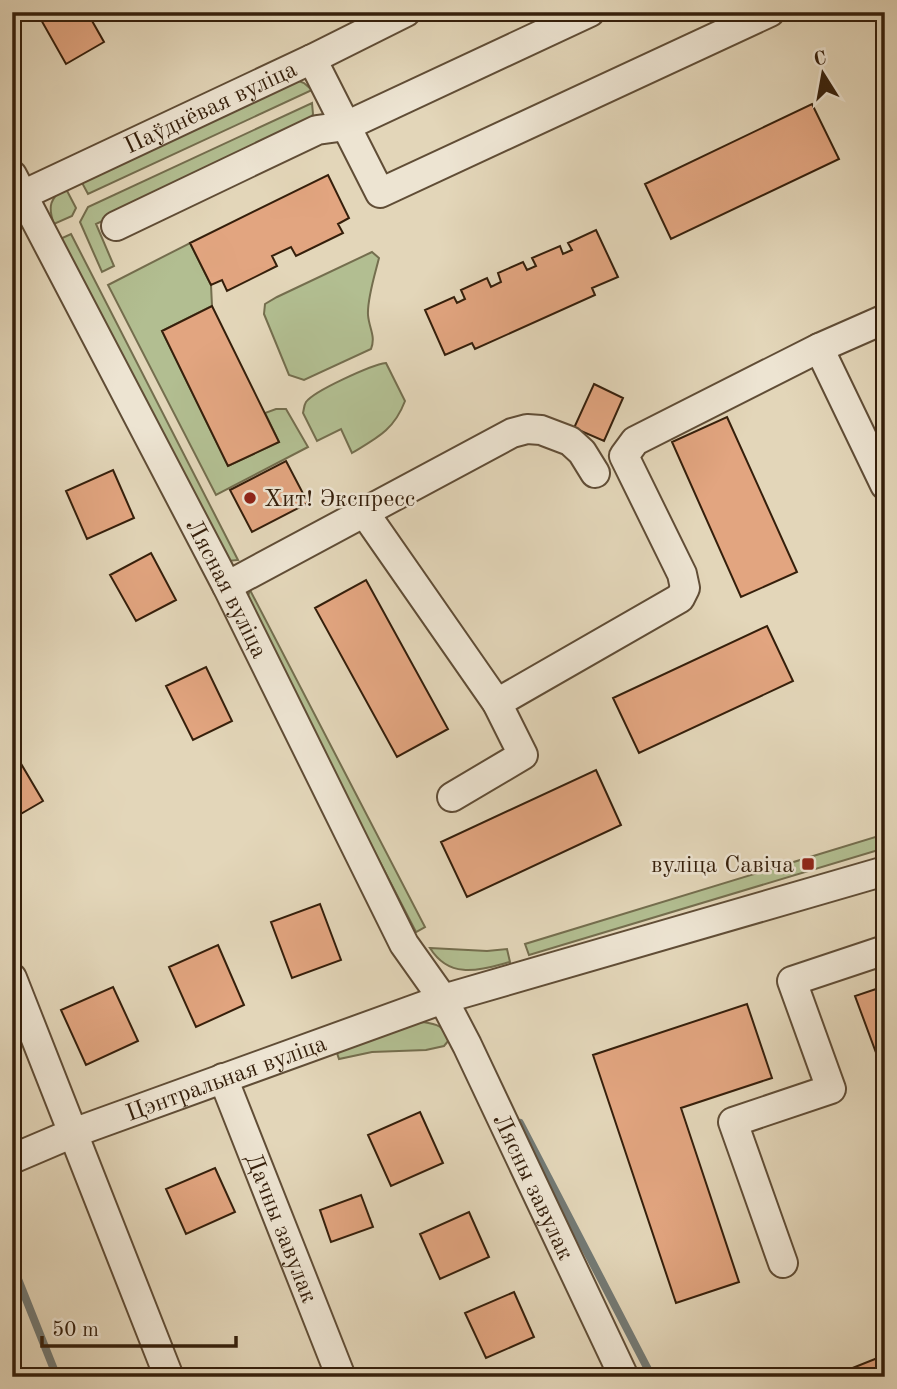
<svg xmlns="http://www.w3.org/2000/svg" width="897" height="1389" viewBox="0 0 897 1389" font-family="'Old Standard TT',serif">
<style>
.green{fill:#b2be91;stroke:#746e4e;stroke-width:2}
.lines{fill:none;stroke-linecap:round;stroke-linejoin:round}
.stream{stroke:#737a75;stroke-width:8}
.building{fill:#e2a580;stroke:#351f0b;stroke-width:2}
.minor-casing{stroke:#604d36;stroke-width:32}
.minor{stroke:#ede4d2;stroke-width:28}
.poi-dot{fill:#8f2418;stroke:#ede4d2;stroke-width:2.5}
.labels{text-anchor:middle;stroke-width:5;stroke-linejoin:round;paint-order:stroke}
.street-label{font-size:24px;fill:#351f0b;stroke:#ede4d2}
.poi-label{font-size:24px;fill:#351f0b;stroke:#ede4d2;text-anchor:start}
</style>
<rect width="100%" height="100%" fill="#e3d6b9"/>
<filter id="stains"><feTurbulence type="fractalNoise" baseFrequency=".00286" numOctaves="4"/><feColorMatrix values="0 0 0 0 .2 0 0 0 0 .09 0 0 0 0 .02 0 0 0 .5 -.17"/></filter>
<radialGradient id="worn" r=".72"><stop offset=".6" stop-color="#630" stop-opacity="0"/><stop offset="1" stop-color="#630" stop-opacity=".3"/></radialGradient>
<path class="green" d="M294,79L304,83L312,90L88,194L80,179Z
M312,103L313,114L310,121L96,224L114,266L102,272L80,222L88,207Z
M64,185L76,208L72,216L54,224C47,205 51,200 64,185Z
M71,234L238,560L228,561L60,239Z
M190,243L211,285L212,306L162,331L228,466L279,442L265,413L276,409H286L308,447L216,495L108,285Z
M372,252L379,258C375,274 367,299 368,315C369,328 376,336 371,349L304,380L289,375L264,314L265,304L277,297Z
M386,363L405,401C394,430 377,438 352,453L341,429L317,441L303,413C304,409 304,405 306,402C314,391 371,365 386,363Z
M250,590L425,927L416,932L249,608L247,599Z
M885,834V848L529,955L525,944Z
M430,948L487,951L507,949L510,962C479,970 450,980 430,948Z
M423,1022C437,1024 444,1026 449,1040L444,1046L426,1050L372,1052L339,1059L336,1050L403,1025Z"/>
<g class="lines">
<path class="stream" d="M520,1123L652,1377
M12,1264L57,1377"/>
</g>
<path class="building" d="M51,12H87L104,42L66,64L40,18Z
M812,104L839,159L671,239L645,184Z
M328,175L349,218L338,224L343,233L296,256L291,247L272,256L277,266L227,291L222,280L211,285L190,243Z
M596,230L618,277L592,288L595,295L475,349L472,343L445,355L425,310L454,297L457,303L465,299L461,290L487,278L491,287L501,282L498,273L523,262L527,270L536,266L532,258L560,246L563,254L572,250L568,243Z
M212,306L279,442L228,466L162,331Z
M594,384L623,398L604,441L574,428Z
M727,417L797,572L741,597L672,442Z
M286,461L308,503L252,532L230,490Z
M113,470L134,518L87,539L66,491Z
M151,553L176,600L136,621L110,575Z
M366,580L448,729L397,757L315,608Z
M767,626L793,681L639,753L613,698Z
M206,667L232,721L193,740L166,686Z
M20,762L43,801L12,819V766Z
M596,770L621,825L467,897L441,842Z
M320,904L341,960L292,978L271,922Z
M218,945L244,1005L196,1027L169,967Z
M885,986V1077L855,996Z
M113,987L138,1041L86,1065L61,1010Z
M747,1004L772,1078L681,1108L739,1282L676,1303L593,1055Z
M420,1112L443,1163L391,1186L368,1135Z
M215,1168L235,1212L186,1234L166,1189Z
M361,1195L373,1227L331,1242L320,1210Z
M469,1212L489,1257L440,1279L420,1234Z
M514,1292L534,1337L486,1358L465,1313Z
M885,1355V1377H830Z"/>
<g class="lines">
<defs>
<g id="minor">
<path d="M312,59L380,193L770,12"/>
<path id="s1" d="M12,175L227,586L404,944L443,999L467,1045L624,1377"/>
<path id="s2" d="M12,200L312,59L406,12"/>
<path d="M116,226L317,130L346,126L590,12"/>
<path d="M819,348L885,485"/>
<path d="M364,512L497,703L523,755L452,797"/>
<path d="M227,586L512,433L527,429L541,430L570,441L582,452L595,473"/>
<path d="M497,703L680,598L685,588L682,574L624,456L635,441L819,348L885,319"/>
<path d="M12,978L169,1377"/>
<path id="s3" d="M223,1078L341,1377"/>
<path id="s4" d="M12,1159L73,1133L443,999L885,871"/>
<path d="M783,1263L733,1122L831,1089L792,981L885,950"/>
</g>
</defs>
<use href="#minor" class="minor-casing"/>
<use href="#minor" class="minor"/>
</g>
<g class="poi-dot">
<circle cx="250" cy="498" r="7"/>
<rect x="801" y="857" width="14" height="14" rx="3.5"/>
</g>
<g class="labels">
<g class="street-label">
<text dy="8" stroke="none"><textPath href="#s2" startOffset="219">Паўднёвая вуліца</textPath></text>
<text dy="8" stroke="none"><textPath href="#s1" startOffset="466">Лясная вуліца</textPath></text>
<text dy="8" stroke="none"><textPath href="#s4" startOffset="229">Цэнтральная вуліца</textPath></text>
<text dy="8" stroke="none"><textPath href="#s1" startOffset="1139">Лясны завулак</textPath></text>
<text dy="8" stroke="none"><textPath href="#s3" startOffset="161">Дачны завулак</textPath></text>
</g>
<g class="poi-label">
<text x="264" y="506">Хит! Экспресс</text>
<text x="794" y="872" text-anchor="end">вуліца Савіча</text>
</g>
</g>
<rect width="897" height="1389" fill="none" stroke="#e3d6b9" stroke-width="42"/>
<rect x="14" y="14" width="869" height="1361" fill="none" stroke="#351f0b" stroke-width="3.5"/>
<rect x="21" y="21" width="855" height="1347" fill="none" stroke="#351f0b" stroke-width="2"/>
<g transform="translate(823 74) rotate(349)" stroke="#ede4d2" stroke-width="5" paint-order="stroke">
<path d="M0-5L12 26L0 18L-12 26Z" fill="#351f0b"/>
<text y="-10" font-size="19" font-weight="bold" text-anchor="middle" fill="#351f0b">С</text>
</g>
<path d="M42 1336v10h194v-10" fill="none" stroke="#351f0b" stroke-width="3.5"/>
<text x="52" y="1336" font-size="21" fill="#351f0b" stroke="#ede4d2" stroke-width="5" paint-order="stroke">50 m</text>
<rect width="100%" height="100%" filter="url(#stains)"/>
<rect width="100%" height="100%" fill="url(#worn)"/>
</svg>
